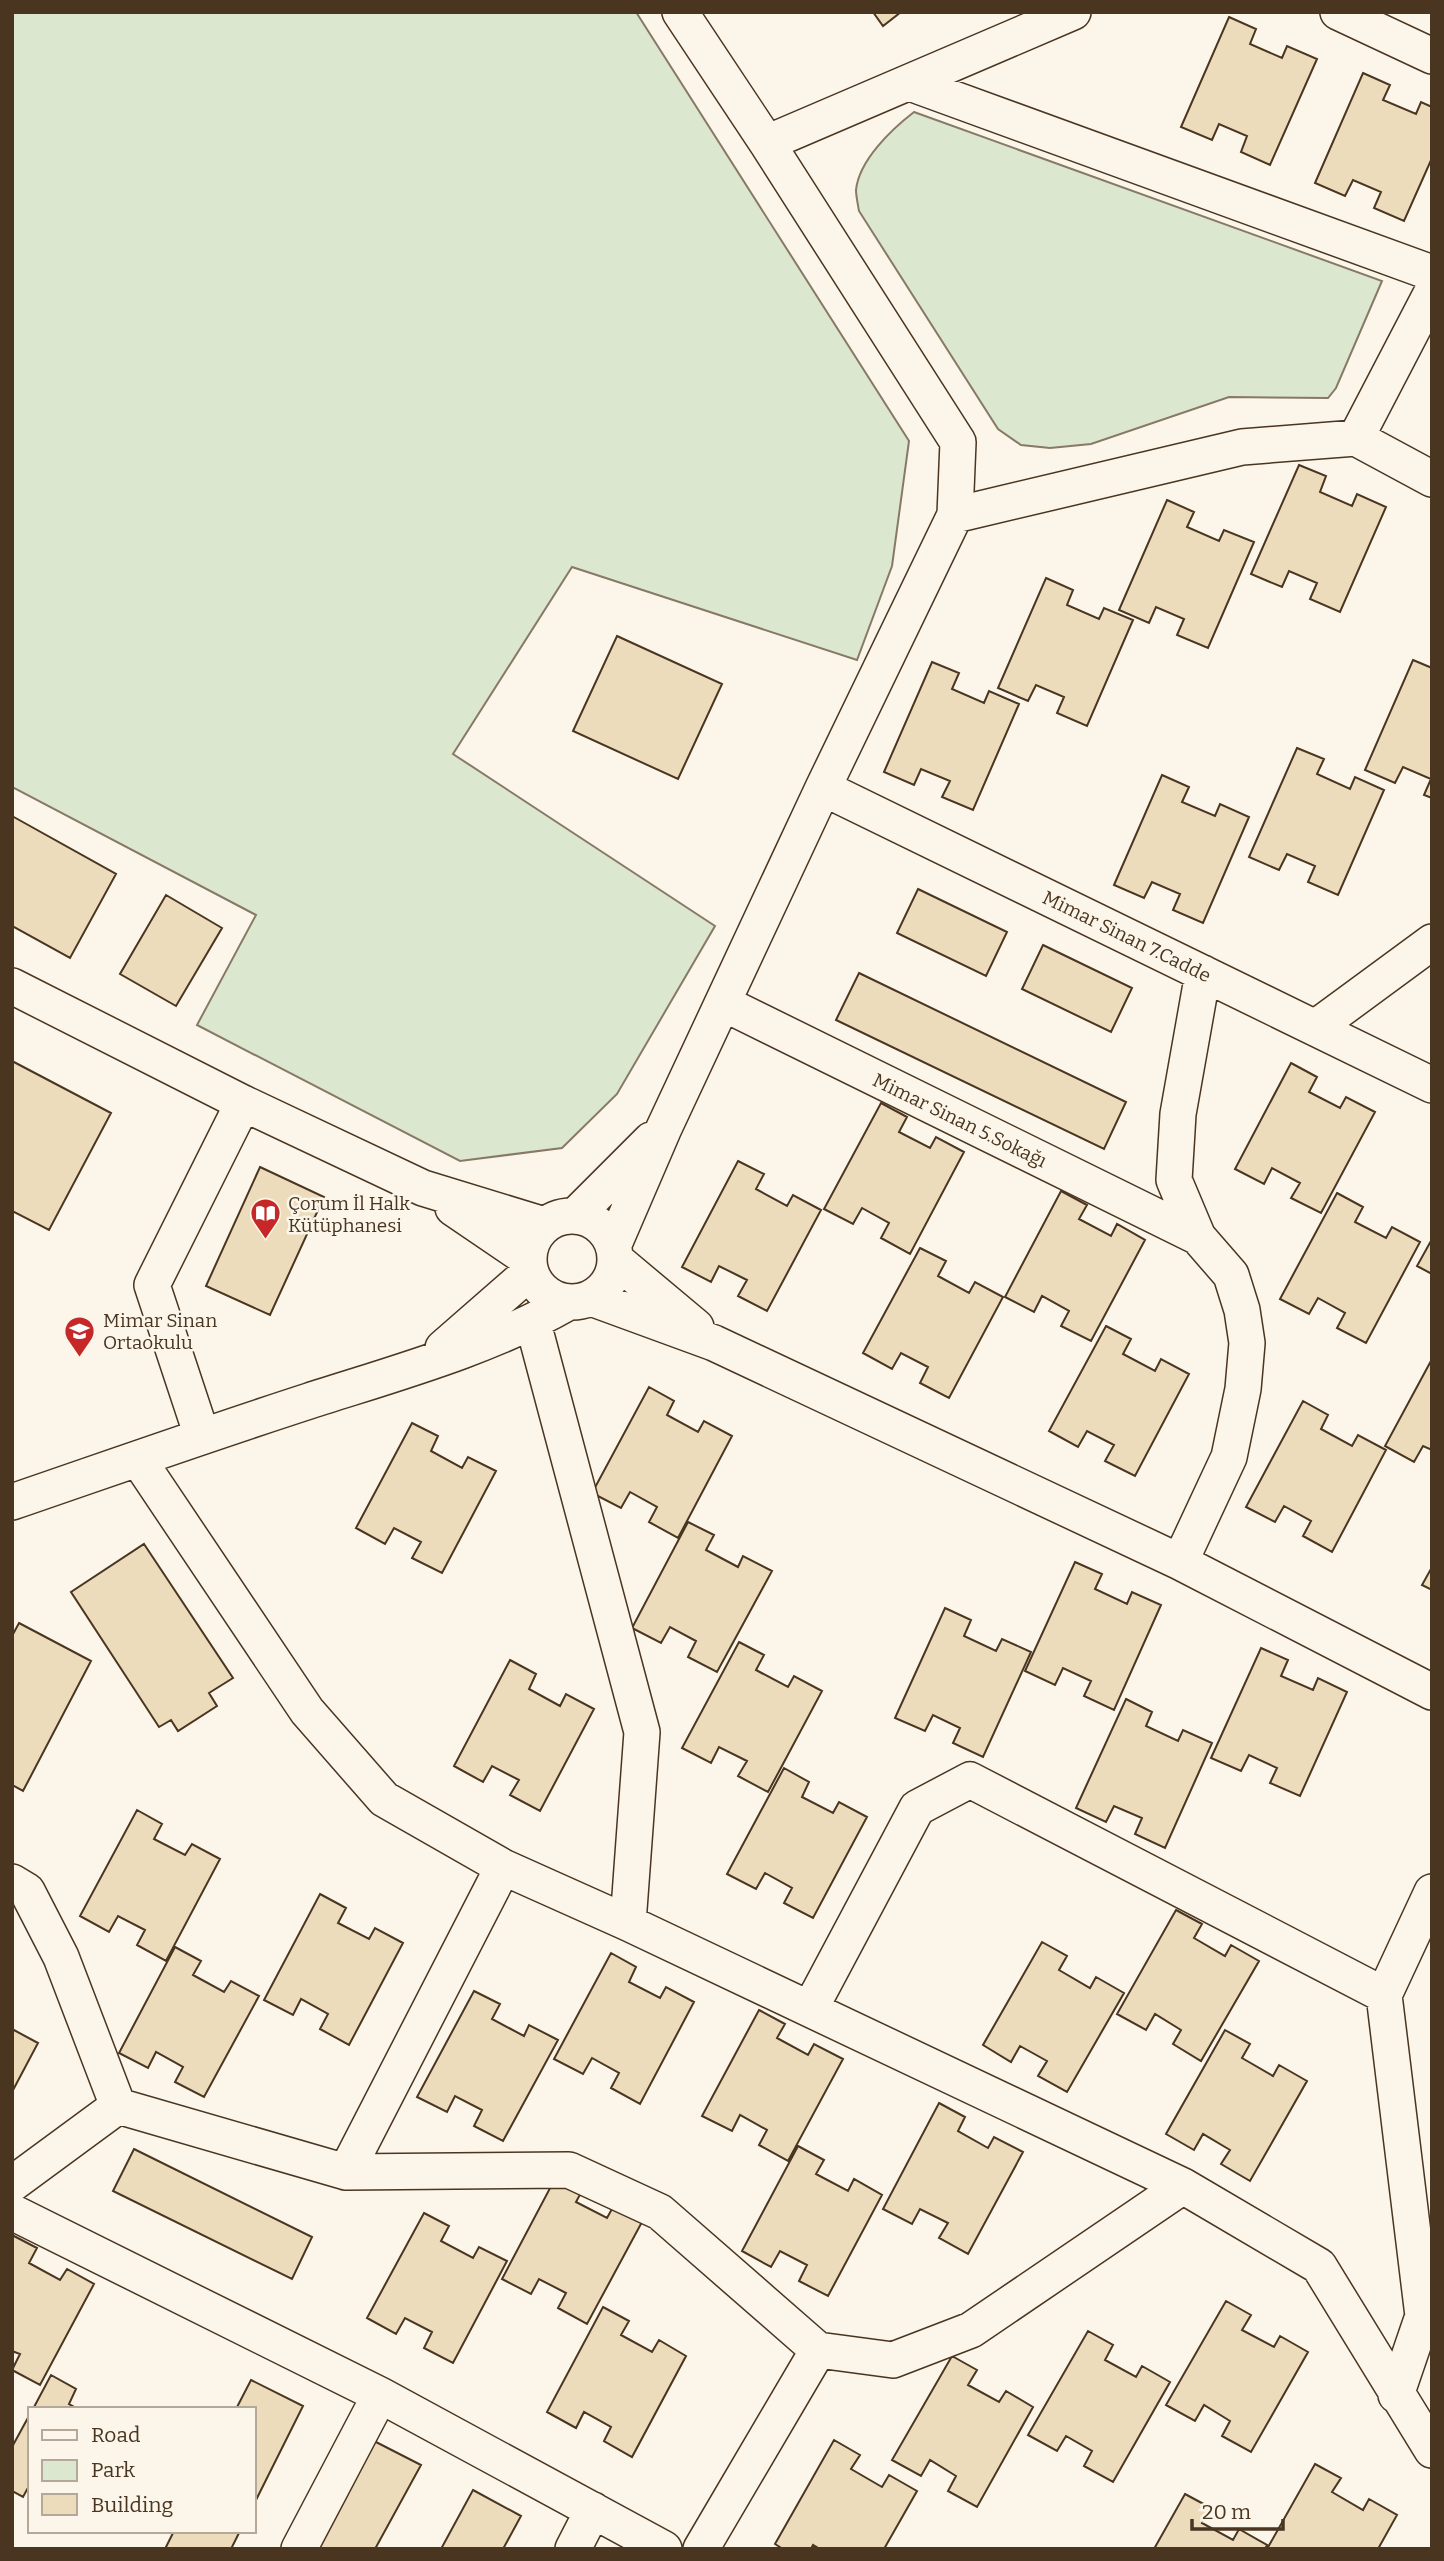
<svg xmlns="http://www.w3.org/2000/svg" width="1444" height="2561" viewBox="0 0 1444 2561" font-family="Bitter,serif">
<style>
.green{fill:#dce7d0;stroke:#887966;stroke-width:2}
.building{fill:#ecdcbc;stroke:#4a3520;stroke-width:2}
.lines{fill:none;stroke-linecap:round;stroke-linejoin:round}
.minor-casing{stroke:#4a3520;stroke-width:38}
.minor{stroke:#fbf6e9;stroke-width:35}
.labels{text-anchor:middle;stroke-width:5;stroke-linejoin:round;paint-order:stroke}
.street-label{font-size:19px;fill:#4a3520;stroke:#fbf6e9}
.poi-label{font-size:19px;fill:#4a3520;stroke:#fbf6e9;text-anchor:start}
</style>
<rect width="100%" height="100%" fill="#fbf6e9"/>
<path class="green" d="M12,12H636L909,441L892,566L857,660L572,567L453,754L715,926L617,1094L562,1148L460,1161L197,1025L256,915L12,787Z
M914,112L1382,281L1336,388L1328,398L1229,397L1091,444L1050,448L1021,445L998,429L859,211C858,205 856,196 856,190C859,160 892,129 914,112Z"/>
<path class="building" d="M873,12H901L883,26Z
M1229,17L1256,29L1250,44L1282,58L1287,46L1317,59L1270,165L1241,152L1247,136L1219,124L1212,140L1181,127Z
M1363,73L1390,85L1383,100L1416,114L1421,102L1432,107V158L1404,221L1374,208L1381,192L1353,180L1345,196L1315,183Z
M1299,465L1326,476L1320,492L1352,506L1357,494L1386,507L1340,612L1310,599L1317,583L1289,571L1282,587L1251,574Z
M1167,500L1194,512L1187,527L1219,541L1224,530L1254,542L1208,648L1177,635L1184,619L1156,607L1149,623L1119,610Z
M1046,578L1073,590L1067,605L1099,619L1104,608L1133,620L1087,726L1057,713L1064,697L1036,685L1028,701L998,688Z
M617,636L722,684L678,779L573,731Z
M1413,660L1432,668V798L1424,795L1431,779L1403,767L1395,783L1365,770Z
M932,662L959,673L952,689L984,703L989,691L1019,704L973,810L942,797L950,781L921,769L914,785L884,772Z
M1297,748L1324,759L1317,774L1350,789L1355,777L1384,790L1338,895L1308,882L1315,866L1287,854L1279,870L1249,857Z
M1162,775L1189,787L1182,802L1215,816L1220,804L1249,817L1203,923L1173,910L1180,894L1152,882L1144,898L1114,885Z
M12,816L116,874L70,958L12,926Z
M918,889L1007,932L986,976L897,933Z
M166,895L222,928L176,1006L120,974Z
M1043,945L1132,988L1111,1032L1022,989Z
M859,973L1126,1102L1104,1149L836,1020Z
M12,1061L111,1113L49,1230L12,1211Z
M1291,1063L1317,1077L1309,1092L1340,1108L1346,1097L1375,1112L1321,1213L1291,1198L1300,1183L1272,1168L1264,1184L1235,1169Z
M881,1103L907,1117L899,1132L930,1148L936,1137L964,1152L910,1254L881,1238L889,1223L862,1208L853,1224L824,1209Z
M738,1161L764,1174L756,1189L787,1206L793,1195L821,1210L767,1311L738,1296L747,1280L719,1266L711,1282L682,1267Z
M260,1167L324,1197L270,1315L206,1286Z
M1061,1191L1087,1205L1079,1219L1111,1236L1117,1224L1145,1240L1091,1341L1061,1326L1069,1311L1042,1296L1034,1312L1005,1297Z
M1337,1193L1363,1207L1355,1222L1386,1238L1392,1227L1420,1242L1366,1343L1337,1328L1345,1313L1318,1298L1309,1314L1280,1299Z
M1432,1239V1274L1417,1266Z
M920,1248L946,1261L938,1276L969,1293L975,1282L1003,1297L949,1398L920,1383L928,1367L901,1353L892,1369L863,1353Z
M1106,1326L1131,1339L1123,1354L1155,1371L1161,1359L1189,1374L1135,1476L1105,1461L1114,1445L1087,1431L1078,1447L1049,1431Z
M1432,1359V1450L1423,1446L1414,1462L1385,1446Z
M649,1387L674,1401L667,1415L698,1432L704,1421L732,1436L678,1538L649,1522L657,1507L630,1492L621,1508L592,1493Z
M1303,1401L1328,1415L1321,1429L1352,1446L1358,1435L1386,1450L1332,1552L1303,1536L1311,1521L1284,1506L1275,1522L1246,1507Z
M412,1423L438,1436L431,1451L462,1468L468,1457L496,1471L442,1573L412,1558L421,1542L394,1528L385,1544L356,1528Z
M688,1522L714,1535L706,1550L738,1567L743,1556L772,1571L717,1672L688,1657L696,1641L670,1627L661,1643L632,1628Z
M144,1544L233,1678L209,1693L217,1706L178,1731L171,1720L159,1727L71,1592Z
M1075,1562L1102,1574L1095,1589L1127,1604L1132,1592L1161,1605L1114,1710L1084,1696L1091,1681L1063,1668L1055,1685L1025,1671Z
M1432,1567V1590L1422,1585Z
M945,1608L971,1620L964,1636L996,1651L1002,1639L1031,1652L983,1757L953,1743L960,1728L933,1715L925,1731L895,1718Z
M19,1623L91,1661L23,1791L12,1785V1636Z
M739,1642L764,1655L756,1670L788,1687L794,1676L822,1691L768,1792L738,1776L747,1761L719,1747L711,1763L682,1748Z
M1261,1648L1288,1660L1281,1676L1313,1690L1318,1678L1347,1692L1300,1796L1270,1783L1277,1768L1249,1755L1241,1771L1211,1758Z
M510,1660L536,1674L529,1689L560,1706L566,1694L594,1709L540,1811L510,1795L519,1780L492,1766L483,1782L454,1766Z
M1126,1699L1152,1712L1146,1726L1178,1741L1183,1730L1212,1743L1165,1848L1135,1834L1142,1818L1114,1806L1106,1822L1076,1808Z
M784,1768L809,1782L802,1797L833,1813L839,1802L867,1817L813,1918L784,1903L792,1888L765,1873L756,1889L727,1874Z
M137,1810L162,1824L154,1839L185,1855L192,1844L220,1859L166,1961L137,1945L145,1930L118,1916L109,1932L80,1916Z
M320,1894L346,1908L338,1923L369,1939L375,1928L403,1943L349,2045L320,2029L328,2014L301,1999L293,2015L264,2000Z
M1176,1910L1202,1924L1194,1938L1225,1956L1231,1945L1259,1961L1201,2061L1173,2044L1181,2030L1155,2014L1146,2030L1117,2014Z
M1042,1942L1067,1956L1059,1970L1090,1988L1096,1977L1124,1993L1067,2092L1038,2076L1047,2061L1020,2046L1011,2062L983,2045Z
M175,1947L201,1961L193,1975L224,1992L231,1981L259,1996L204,2097L175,2082L183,2067L156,2052L148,2068L119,2053Z
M611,1953L636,1967L629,1982L660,1998L666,1987L694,2002L640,2104L611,2088L619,2073L592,2058L583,2074L554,2059Z
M474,1991L500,2004L492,2019L524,2036L529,2025L558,2040L503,2141L474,2126L482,2110L455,2096L447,2112L417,2097Z
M759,2010L785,2024L777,2038L808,2055L814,2044L843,2059L788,2161L759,2145L767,2130L740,2115L732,2131L702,2116Z
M12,2029L38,2043L12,2092Z
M1225,2030L1250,2044L1242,2058L1273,2076L1279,2065L1307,2081L1250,2181L1221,2164L1230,2150L1203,2134L1194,2150L1166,2134Z
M939,2103L965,2117L958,2131L988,2148L994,2137L1023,2152L968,2254L939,2238L948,2223L920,2209L912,2224L883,2209Z
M798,2146L824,2160L816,2174L848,2191L854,2179L882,2195L828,2296L799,2281L807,2265L780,2251L771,2267L742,2251Z
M134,2149L312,2237L292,2279L113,2191Z
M558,2173L584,2187L576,2202L607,2218L613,2207L642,2222L587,2324L558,2308L566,2293L539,2279L531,2294L502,2279Z
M424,2213L449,2226L441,2241L473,2258L479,2247L507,2261L453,2363L424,2348L432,2332L405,2318L396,2334L367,2318Z
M12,2235L37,2248L29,2263L60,2280L67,2269L94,2284L40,2385L12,2370L20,2354L12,2351Z
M1226,2301L1251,2315L1242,2330L1274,2347L1280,2336L1308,2352L1251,2452L1222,2436L1230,2421L1204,2405L1195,2421L1166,2405Z
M603,2307L629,2321L621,2335L652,2352L659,2340L686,2356L632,2457L604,2441L611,2427L584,2412L576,2428L547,2412Z
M1088,2331L1113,2345L1105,2360L1136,2377L1142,2366L1170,2382L1113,2482L1084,2466L1092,2451L1066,2436L1057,2451L1028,2435Z
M952,2356L977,2370L968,2385L999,2402L1006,2391L1033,2407L977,2507L948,2491L956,2476L930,2460L921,2476L892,2460Z
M51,2375L76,2389L69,2404L78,2409H33Z
M251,2380L303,2406L254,2504V2409H236Z
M30,2414V2484L23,2497L12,2491V2447Z
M834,2440L860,2455L851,2469L882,2487L889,2475L917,2491L884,2549H820L813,2545L811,2549H783L775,2544Z
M374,2441L421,2465L375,2549H316Z
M1315,2464L1341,2478L1332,2492L1363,2510L1369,2499L1397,2515L1378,2549H1267Z
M473,2490L521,2516L503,2549H441Z
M1185,2494L1211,2508L1202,2523L1233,2540L1239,2529L1267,2545L1265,2549H1154Z
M174,2531H240L231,2549H165Z"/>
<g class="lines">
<defs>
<path id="minor" d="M1338,12L1432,56
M910,83L1432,273
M767,143L1073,12
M1356,438L1432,292
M955,515L1242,447L1356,438L1432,479
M823,788L1432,1085
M12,986L243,1103L423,1188L544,1225
M723,1003L1198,1237
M1315,1028L1432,942
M453,1208L528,1259
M576,1215L651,1140
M529 1259a43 43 0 1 1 86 0a43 43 0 1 1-86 0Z
M614,1244L664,1128L823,788L955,515L958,442L767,143L680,12
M616,1260L696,1327
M591,1298L714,1343L1180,1562L1432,1692
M533,1323L642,1732L628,1923
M443,1348L530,1272
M202,1436L152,1285L243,1103
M138,1459L307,1711L384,1799L503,1867L628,1923L1183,2186L1319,2266L1432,2450
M12,1502C111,1468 210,1433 309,1401C396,1373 488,1348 567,1303
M1180,1562L1229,1457L1243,1389L1247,1343L1242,1310L1231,1275L1198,1237L1174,1180L1178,1114L1203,973
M12,1882L27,1891L61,1957L118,2106L346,2172L569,2170L660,2212L818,2350L893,2360L971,2330L1183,2186
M810,2009L917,1808L970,1780L1384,1995
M346,2172L503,1867
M12,2184L118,2106
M12,2212L380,2395L664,2549
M1396,2395L1423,2316L1384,1995L1432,1892
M299,2549L380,2395
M573,2549L593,2510
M701,2549L818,2350"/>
</defs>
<use href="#minor" class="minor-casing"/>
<use href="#minor" class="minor"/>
</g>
<defs>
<symbol id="library-pin" viewBox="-11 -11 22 30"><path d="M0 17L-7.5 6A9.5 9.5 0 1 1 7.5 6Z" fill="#c62828" stroke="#fbf6e9"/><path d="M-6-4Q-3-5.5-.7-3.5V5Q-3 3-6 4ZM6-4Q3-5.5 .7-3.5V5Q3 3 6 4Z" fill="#fff"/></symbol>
<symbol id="school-pin" viewBox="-11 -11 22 30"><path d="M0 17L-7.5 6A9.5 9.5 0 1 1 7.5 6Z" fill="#c62828" stroke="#fbf6e9"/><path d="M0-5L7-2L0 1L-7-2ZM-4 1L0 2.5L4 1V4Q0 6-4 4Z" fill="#fff"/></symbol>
</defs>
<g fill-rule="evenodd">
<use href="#library-pin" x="248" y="1196" width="35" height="47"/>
<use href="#school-pin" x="62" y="1314" width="35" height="47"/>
</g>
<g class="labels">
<g class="street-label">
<text transform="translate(1127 936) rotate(26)" y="7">Mimar Sinan 7.Cadde</text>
<text transform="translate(960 1120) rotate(26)" y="7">Mimar Sinan 5.Sokağı</text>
</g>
<g class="poi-label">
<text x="288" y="1210">Çorum İl Halk<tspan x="288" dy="22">Kütüphanesi</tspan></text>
<text x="103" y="1327">Mimar Sinan<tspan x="103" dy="22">Ortaokulu</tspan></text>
</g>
</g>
<rect width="1444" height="2561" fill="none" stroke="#4a3520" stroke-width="28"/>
<rect x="28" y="2407" width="228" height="126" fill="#fbf6e9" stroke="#b4a999" stroke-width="2"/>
<rect x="42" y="2430" width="35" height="10" fill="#fbf6e9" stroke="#b4a999" stroke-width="2"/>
<text x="91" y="2442" font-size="21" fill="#4a3520">Road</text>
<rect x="42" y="2460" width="35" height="21" fill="#dce7d0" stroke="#b4a999" stroke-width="2"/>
<text x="91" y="2477" font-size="21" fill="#4a3520">Park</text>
<rect x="42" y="2494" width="35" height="21" fill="#ecdcbc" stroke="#b4a999" stroke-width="2"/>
<text x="91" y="2512" font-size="21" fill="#4a3520">Building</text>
<path d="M1192 2519v10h91v-10" fill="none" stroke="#4a3520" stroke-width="3.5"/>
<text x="1202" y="2519" font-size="21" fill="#4a3520" stroke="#fbf6e9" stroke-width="5" paint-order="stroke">20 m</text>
</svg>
